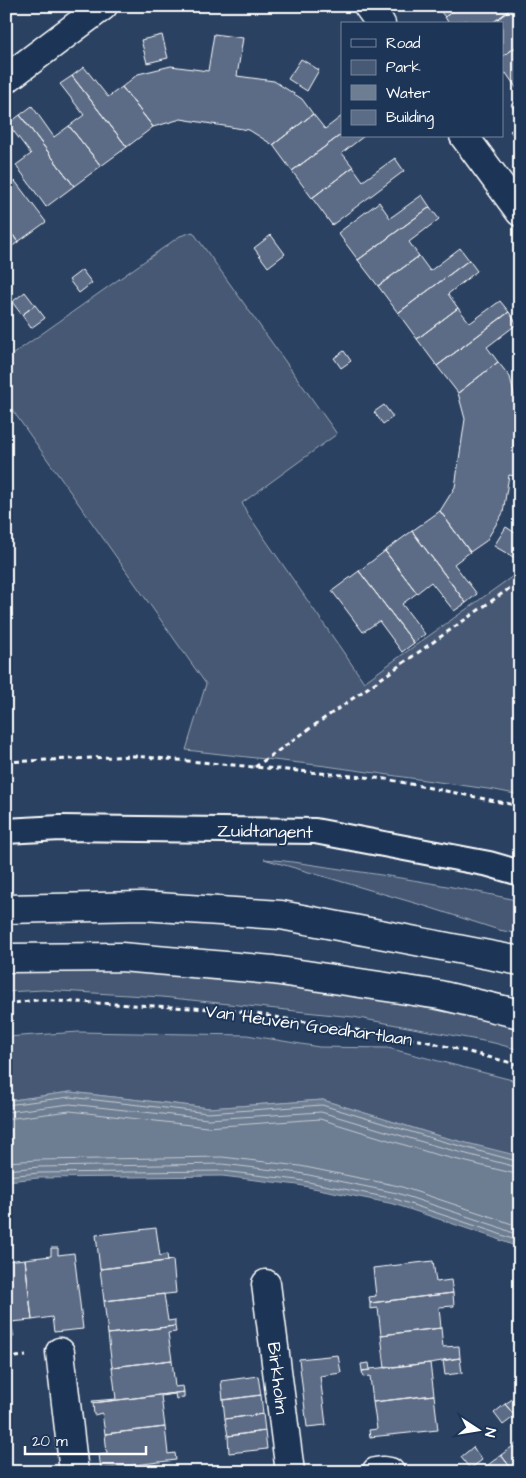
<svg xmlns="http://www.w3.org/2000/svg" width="526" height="1478" viewBox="0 0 526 1478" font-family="'Architects Daughter',sans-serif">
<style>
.green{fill:#465975;stroke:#a2acba}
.water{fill:#6d7d92;stroke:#a7b1be}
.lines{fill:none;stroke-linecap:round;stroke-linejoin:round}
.shore{stroke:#c5cbd3;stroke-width:1}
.building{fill:#5b6c86;stroke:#fff}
.lane-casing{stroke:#fff;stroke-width:28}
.street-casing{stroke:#fff;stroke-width:31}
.secondary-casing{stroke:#fff;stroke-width:31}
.path{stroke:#fff;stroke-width:3;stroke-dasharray:5 4;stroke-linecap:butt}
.lane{stroke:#1d3557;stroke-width:24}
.street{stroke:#1d3557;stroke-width:28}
.secondary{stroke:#1d3557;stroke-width:28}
.labels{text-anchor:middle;stroke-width:4;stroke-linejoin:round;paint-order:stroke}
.street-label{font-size:18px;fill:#fff;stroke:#1d3557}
</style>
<rect width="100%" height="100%" fill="#2a4161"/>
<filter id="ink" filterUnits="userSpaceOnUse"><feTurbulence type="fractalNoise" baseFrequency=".02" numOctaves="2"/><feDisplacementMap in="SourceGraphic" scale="10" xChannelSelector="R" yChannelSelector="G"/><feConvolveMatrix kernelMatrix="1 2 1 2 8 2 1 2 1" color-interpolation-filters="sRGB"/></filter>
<g filter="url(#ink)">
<path class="green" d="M193,232L337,434L242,503L247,513L364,682L520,571V795L495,790L326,766L186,750L206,684L6,401V359L180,236Z
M264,859C292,861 320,866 347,870C405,878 463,888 520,901V934L499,930L425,906Z
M62,969C95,970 130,968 164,971C283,982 403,1002 520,1027V1050L494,1043L353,1017L162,997L43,990L6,992V971Z
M79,1032L247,1035L319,1047L388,1048L520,1082V1158L439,1136L323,1100L209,1108L70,1092L6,1101V1037Z"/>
<path class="water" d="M70,1092L209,1108L323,1100L439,1136L515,1155L520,1158V1248L492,1237L394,1204L298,1185L222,1176L39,1178L6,1181V1101Z"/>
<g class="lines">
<path class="shore" d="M6,1105L70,1097L208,1113L322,1105L438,1140L520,1162
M6,1112L70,1104L208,1119L321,1112L436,1146L520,1168
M6,1119L70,1111L207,1127L320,1119L434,1154L520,1175
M6,1162L39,1160L222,1157L300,1166L399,1186L498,1219L520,1227
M6,1170L39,1167L222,1164L299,1173L397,1193L496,1226L520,1236
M6,1176L39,1173L222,1171L298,1180L395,1199L494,1232L520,1242"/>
</g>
<path class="building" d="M436,6H460L445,17Z
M460,6H515L491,24H469L466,20L461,24H449L445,17Z
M515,6H520V44L502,57V24H491Z
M214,34L243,38L237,76L274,81L302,99L313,114L273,145L249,130L181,119L153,127L122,87L138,74L171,66L208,71Z
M162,35L168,58L147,63L141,40Z
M520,44V87L517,89L506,73L502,75V57Z
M301,59L319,70L307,91L288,79Z
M84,67L108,97L122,87L153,127L127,147L72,76Z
M72,76L127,147L101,166L69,126L84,115L60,84Z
M520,99V117L511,105Z
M32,106L54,137L69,126L101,166L74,186L20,115Z
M313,114L325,129L342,116V134L292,171L273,145Z
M20,115L74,186L46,207L16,165L31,154L8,124Z
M520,124V141L519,142L510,131Z
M342,134V136H364L342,153L353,167L312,198L292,171Z
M395,158L404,171L332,225L312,198L353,167L363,181Z
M15,181L46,222L18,242L6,226V187Z
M422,195L430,207L358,260L338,233L379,202L390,218Z
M430,207L439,219L409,242L419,256L378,286L358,260Z
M6,226L18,242L6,251Z
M271,235L285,254L268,267L254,248Z
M460,248L469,260L398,313L378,286L419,256L430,271Z
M469,260L477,271L448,294L458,308L417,339L398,313Z
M82,270L92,283L79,293L69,280Z
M25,292L35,305L22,315L12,302Z
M500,301L509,312L437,366L417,339L458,308L470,323Z
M35,305L45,318L31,328L22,315Z
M509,312L517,324L487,347L498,362L458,393L437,366Z
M344,351L351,361L341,368L334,358Z
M498,362L510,377L518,410L513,446L520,447V477L509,475L503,513L486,541L470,552L440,511L455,487L465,419L458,393Z
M384,405L393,417L383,424L374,412Z
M440,511L470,552L454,564L477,594L466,603L412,531Z
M506,527L520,536V549L515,558L494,546Z
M412,531L466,603L454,611L431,582L417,593L385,551Z
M385,551L417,593L402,604L425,634L414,643L359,571Z
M359,571L414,643L402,652L379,621L363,632L332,591Z
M156,1228L160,1256L167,1254L168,1261L100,1269L96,1235Z
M51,1248H58V1255L74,1253L83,1329L54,1332L52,1317L32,1320L25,1259L51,1256Z
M25,1259L32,1320L11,1322L14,1337L6,1338V1261Z
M173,1260L176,1293L104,1301L100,1269Z
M433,1261L436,1282L451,1280L453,1293L370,1303L369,1297L376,1296L373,1268Z
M453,1293L454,1306L439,1307L441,1328L381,1335L378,1308L370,1309V1303Z
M164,1294L168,1321L175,1320V1326L108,1334L104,1301Z
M175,1326L176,1332L168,1333L172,1360L112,1367L108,1334Z
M441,1328L443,1347L459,1346L460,1358L430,1363L385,1368L381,1335Z
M338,1355L341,1373L320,1376L326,1425L307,1427L299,1359Z
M460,1358L462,1373L445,1375L443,1360Z
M172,1360L175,1387L183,1386L184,1392L93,1403L92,1401L116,1399L112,1367Z
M369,1363L370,1370L362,1371L361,1364Z
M430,1363L434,1395L373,1402L370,1376L363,1377L362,1371L370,1370V1369Z
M258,1376L261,1395L223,1400L221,1381Z
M184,1392V1398L176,1399L175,1394L161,1396L165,1427L105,1434L102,1413L94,1415L93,1403Z
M261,1395L263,1414L225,1419L223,1400Z
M434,1395L438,1430L370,1437L369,1430L377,1429L373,1402Z
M517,1396L520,1399V1413L515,1416L505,1404Z
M505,1404L515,1416L503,1425L494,1413Z
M263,1414L265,1431L228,1436L225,1419Z
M165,1427L168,1454L175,1453L176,1460L101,1469L99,1455L107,1454L105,1434Z
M265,1431L267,1449L229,1453L228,1436Z
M520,1441V1472H514L501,1455Z
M473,1447L482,1460L470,1469L461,1457Z
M501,1455L514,1472H479Z"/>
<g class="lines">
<defs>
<path id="lane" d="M6,831L60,828L315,831L489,864L520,873"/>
<path id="street" d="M368,6L381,24
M6,79L103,6
M464,136L520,212
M266,1284L290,1472
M60,1352L74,1472
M376,1472L384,1471L390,1472"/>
<path id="secondary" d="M6,909L142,906L281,915L520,961
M6,958L121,957L273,970L440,995L520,1014"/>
</defs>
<use href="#lane" class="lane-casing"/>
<use href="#street" class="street-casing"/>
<use href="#secondary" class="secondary-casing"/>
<path class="path" d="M6,762L134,756L386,779L520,806
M255,767L520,581
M6,1004L37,1000L231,1010L425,1041L520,1065
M6,1358L26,1356"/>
<use href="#lane" class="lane"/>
<use href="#street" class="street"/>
<use href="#secondary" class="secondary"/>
</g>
</g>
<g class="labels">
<g class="street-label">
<text transform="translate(265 831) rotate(1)" y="6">Zuidtangent</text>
<text transform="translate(309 1025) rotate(8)" y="6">Van Heuven Goedhartlaan</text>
<text transform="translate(278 1378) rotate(83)" y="6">Birkholm</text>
</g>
</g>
<rect width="526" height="1478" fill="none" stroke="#1d3557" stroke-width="25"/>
<rect x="12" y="12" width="501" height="1453" fill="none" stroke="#fff" stroke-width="2" filter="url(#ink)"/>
<rect x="341" y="22" width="162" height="115" fill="#1d3557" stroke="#77869a"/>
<rect x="351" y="39" width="25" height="8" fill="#1d3557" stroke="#77869a"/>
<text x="386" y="48" font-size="15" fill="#ffffff">Road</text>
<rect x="351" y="60" width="25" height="15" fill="#465975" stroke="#77869a"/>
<text x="386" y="72" font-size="15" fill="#ffffff">Park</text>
<rect x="351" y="85" width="25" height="15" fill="#6d7d92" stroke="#77869a"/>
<text x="386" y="98" font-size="15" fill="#ffffff">Water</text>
<rect x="351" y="110" width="25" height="15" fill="#5b6c86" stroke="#77869a"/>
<text x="386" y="122" font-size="15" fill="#ffffff">Building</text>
<g transform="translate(478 1430) rotate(102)" stroke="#1d3557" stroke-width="4" paint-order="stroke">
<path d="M0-4L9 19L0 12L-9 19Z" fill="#ffffff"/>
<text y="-8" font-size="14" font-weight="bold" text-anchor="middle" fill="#ffffff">N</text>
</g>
<path d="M25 1446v8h121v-8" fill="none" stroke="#ffffff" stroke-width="2.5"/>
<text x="32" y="1446" font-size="15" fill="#ffffff" stroke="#1d3557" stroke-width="4" paint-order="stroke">20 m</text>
</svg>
